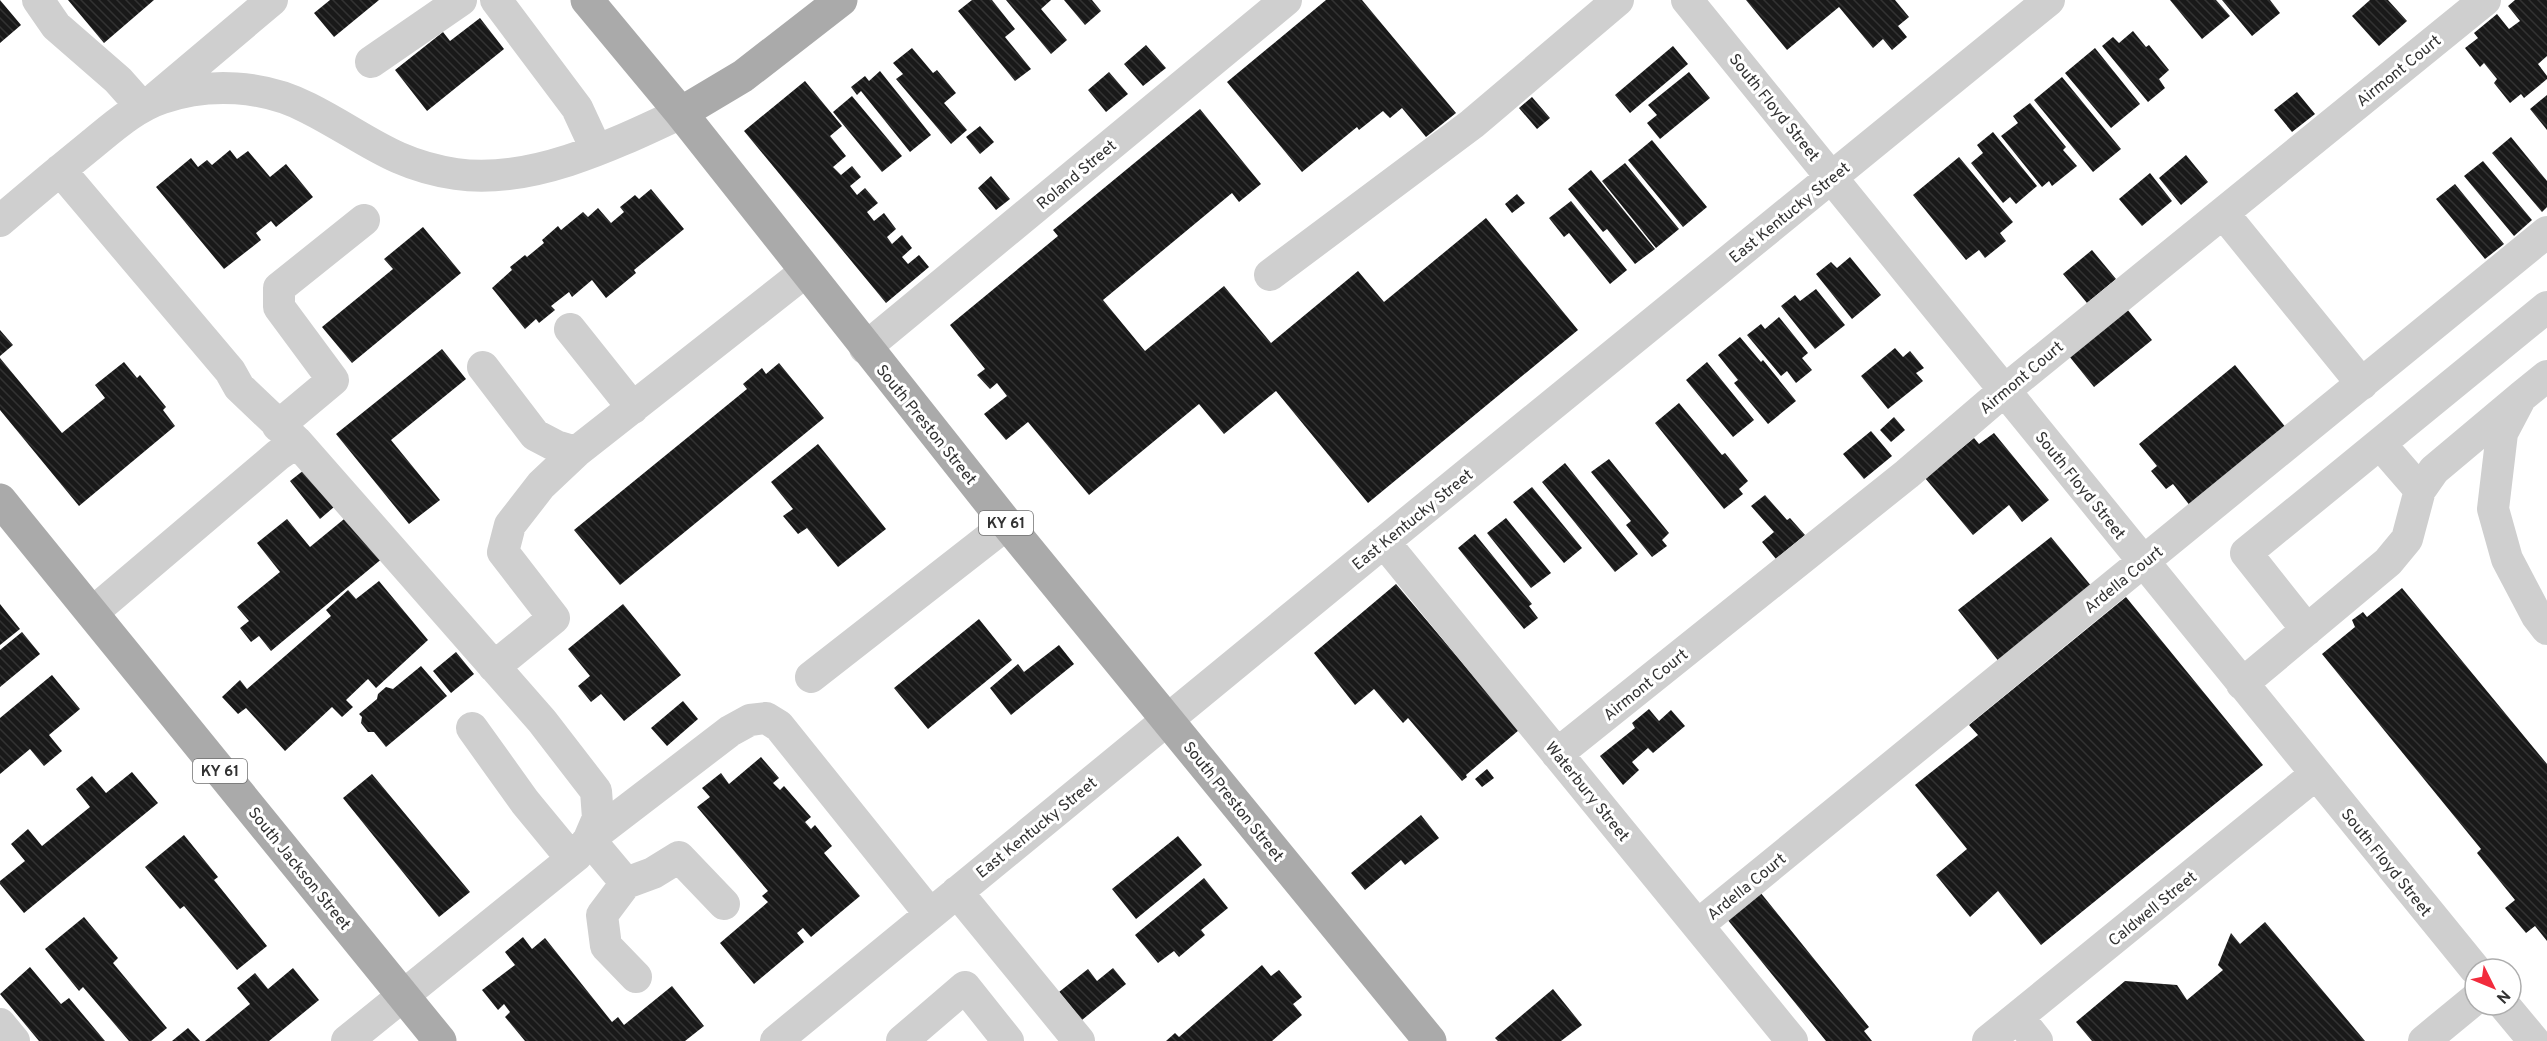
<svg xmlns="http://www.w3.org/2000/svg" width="2547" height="1041" viewBox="0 0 2547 1041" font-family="Overpass,sans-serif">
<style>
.building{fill:url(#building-back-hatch)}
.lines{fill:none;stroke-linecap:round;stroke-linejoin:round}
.minor{stroke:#cfcfcf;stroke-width:32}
.major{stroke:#aaa;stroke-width:33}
.labels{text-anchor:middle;stroke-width:6;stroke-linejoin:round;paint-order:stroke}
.shield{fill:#fff;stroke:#707070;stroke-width:1.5}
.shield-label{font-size:15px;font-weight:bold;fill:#323232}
.street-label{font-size:16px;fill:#323232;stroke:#fff}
</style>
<defs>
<pattern id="building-back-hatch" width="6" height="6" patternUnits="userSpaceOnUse" patternTransform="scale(1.5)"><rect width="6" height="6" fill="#191919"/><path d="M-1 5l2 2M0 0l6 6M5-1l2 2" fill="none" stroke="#323232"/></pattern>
</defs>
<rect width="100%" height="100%" fill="#fff"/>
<path class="building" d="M0,0L21,25L0,43Z
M68,0H154L104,43Z
M330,0H379L334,37L314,13Z
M972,0H992L1015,29L1005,37L1031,69L1015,81L958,11Z
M1006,0H1051L1041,9L1067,40L1051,54Z
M1064,0H1092L1101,11L1085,25Z
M1326,0H1362L1456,113L1426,137L1402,108L1390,118L1383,111L1359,130L1357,127L1302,172L1227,82Z
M1746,0H1895L1909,17L1898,26L1907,37L1892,50L1883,39L1873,48L1839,7L1787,50Z
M2170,0H2216L2230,16L2202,39Z
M2222,0H2270L2280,13L2252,36Z
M2370,0H2388L2407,21L2379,46L2352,16Z
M2515,0H2547V56L2538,64L2547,76V79L2524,98L2521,94L2510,103L2494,83L2497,79L2484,63L2480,67L2465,48L2478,38L2474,33L2497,14L2509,29L2520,21L2508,6Z
M480,18L504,49L427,111L395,70L443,32L450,41Z
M2133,31L2146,47L2149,45L2169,70L2159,79L2165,88L2148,102L2102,46L2113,37L2119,43Z
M1146,45L1166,68L1143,86L1124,64Z
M1673,46L1688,64L1630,113L1615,95Z
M912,48L933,73L937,70L956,93L944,103L967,130L951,144L896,79L903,74L893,63Z
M2095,48L2140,104L2111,128L2065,73Z
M880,71L931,135L910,152L861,91L857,95L851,87L865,76L869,81Z
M1109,72L1128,94L1106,112L1088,90Z
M1689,72L1710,98L1660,139L1647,123L1657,115L1648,105Z
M2062,77L2121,149L2093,172L2034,100Z
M805,81L842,126L830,136L846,156L833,167L841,175L852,166L861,177L850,186L857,195L865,188L878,203L867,212L874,221L884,213L896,229L887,237L892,244L902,235L912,248L902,257L908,264L919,255L929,267L886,303L744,131Z
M2297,92L2315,114L2292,132L2274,110Z
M2547,95V130L2530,109Z
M852,96L902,156L882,172L833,112Z
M1532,97L1550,118L1537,129L1519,108Z
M2030,103L2066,147L2063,150L2077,166L2052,186L2049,181L2042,187L2001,136L2018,123L2013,116Z
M1200,109L1261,184L1239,202L1232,193L1103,300L1145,351L1224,286L1271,343L1358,271L1384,302L1486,218L1578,330L1368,503L1276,391L1224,434L1199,404L1089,495L1028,422L1006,440L984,414L1007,396L997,383L990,389L977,375L985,369L950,325L1058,236L1053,230Z
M980,126L994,142L980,154L966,137Z
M1993,132L2037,186L2016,204L2010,197L2003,203L1971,163L1983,153L1977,145Z
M2511,137L2547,181V207L2542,212L2492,153Z
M1652,140L1707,207L1683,227L1628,160Z
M230,150L237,159L248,151L270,177L286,164L313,197L276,227L271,221L256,233L261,240L224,269L156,187L191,158L198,167L207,160L212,165Z
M2186,155L2208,182L2181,205L2159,178Z
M1959,157L2013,222L2000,233L2006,241L1985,258L1979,250L1966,260L1913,195Z
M2483,161L2532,220L2514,236L2464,176Z
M1625,163L1679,229L1656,248L1602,181Z
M1591,170L1655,249L1635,264L1607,229L1603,232L1568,189Z
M2150,173L2172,201L2142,226L2119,199Z
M991,176L1010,199L996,210L978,188Z
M2455,184L2504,244L2485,259L2436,199Z
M651,189L684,229L634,270L636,273L606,298L592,280L572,297L569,292L551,306L555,310L539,323L536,319L525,329L492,288L512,270L510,267L525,255L527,257L544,243L542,240L558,226L561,230L583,212L588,217L598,208L611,223L624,212L620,207L635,195L639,199Z
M1517,194L1525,203L1512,213L1505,204Z
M1571,201L1627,270L1610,284L1569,233L1564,237L1549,218Z
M423,227L461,273L352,363L322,327L393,269L384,259Z
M2092,250L2116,279L2087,303L2063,274Z
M1850,257L1881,295L1852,319L1816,274L1831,262L1837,268Z
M1816,289L1845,325L1815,349L1781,306L1795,295L1800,301Z
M2127,309L2152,340L2094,387L2069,356Z
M1779,317L1808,353L1802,358L1812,370L1796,383L1787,371L1781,376L1747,335L1761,324L1765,329Z
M0,330L13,345L0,356Z
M1740,337L1761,362L1763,360L1796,401L1768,424L1734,383L1738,380L1718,355Z
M1895,348L1903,357L1910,351L1924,368L1916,373L1923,381L1888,409L1861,376Z
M442,349L466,379L391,440L440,500L409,524L336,434Z
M0,358L62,433L105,398L95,385L124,362L137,378L140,375L166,407L163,410L175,426L79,506L0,410Z
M1707,362L1754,420L1733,437L1686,380Z
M779,363L824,418L620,585L574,530L747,389L743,384L762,368L766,374Z
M2235,365L2287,429L2191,507L2173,484L2166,489L2151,471L2157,466L2139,444Z
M1679,403L1722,455L1725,453L1748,481L1739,489L1743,494L1724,509L1655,423Z
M1894,417L1905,430L1891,442L1880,430Z
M1871,431L1892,456L1864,479L1843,454Z
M1994,433L2049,500L2022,522L2009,505L1973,535L1925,478L1974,438L1979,444Z
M818,444L886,529L838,567L807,528L798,534L783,516L793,509L771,482Z
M1609,459L1669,533L1662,540L1667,546L1652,557L1626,525L1631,521L1591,472Z
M1565,463L1638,554L1615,572L1542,482Z
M304,470L334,507L320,519L290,481Z
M1532,487L1582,548L1564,563L1513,502Z
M1765,495L1787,520L1790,518L1805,535L1776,559L1762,542L1774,532L1751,506Z
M349,515L384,557L271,651L259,636L251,642L240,628L249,621L237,607L280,572L257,543L287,519L310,547Z
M1506,518L1551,573L1531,588L1487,533Z
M1475,534L1532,604L1529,606L1538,618L1524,629L1458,548Z
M2051,537L2092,587L2000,663L1958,610Z
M379,581L428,640L376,688L368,679L346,700L353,707L342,717L332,707L285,751L246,708L238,714L222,697L240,680L247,689L331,616L326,610L348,590L356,599Z
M1396,584L1519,730L1466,775L1467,777L1462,781L1408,718L1403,723L1374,689L1355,705L1314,653Z
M2402,588L2547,764V941L2535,926L2526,933L2505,908L2515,900L2477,853L2481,849L2322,654L2355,627L2352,620L2363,612L2367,617Z
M2126,597L2263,765L2041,945L1998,891L1970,917L1936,875L1967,849L1915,785L1978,735L1969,725Z
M0,604L20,629L0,645Z
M623,604L681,675L624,721L601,694L591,702L578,686L590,676L568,649Z
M979,619L1012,660L928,729L894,688Z
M22,632L40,654L0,687V650Z
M1059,645L1074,664L1011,715L990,688L1018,664L1024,672Z
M456,652L474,674L451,693L433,671Z
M421,666L447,696L386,747L374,732H368L361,723L362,717L359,714L377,699L378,694L386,687L393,689Z
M52,675L80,709L49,735L62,751L44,766L30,749L0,774V718Z
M683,701L698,719L667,746L651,728Z
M1649,709L1659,721L1671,710L1685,726L1653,753L1648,748L1632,762L1639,770L1623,785L1600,756L1635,728L1632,723Z
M761,757L779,778L773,783L780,790L784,786L811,817L805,822L811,829L815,825L832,846L824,853L860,896L811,937L803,928L797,933L804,942L754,984L720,943L768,902L762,896L768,891L697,807L710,797L702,788L721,773L729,784Z
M1487,769L1494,778L1482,787L1475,779Z
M132,772L158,803L24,913L0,884V881L25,861L11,844L28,829L42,846L90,807L76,789L92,776L106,793Z
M372,774L470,892L439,917L343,798Z
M1421,815L1439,838L1405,865L1401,860L1365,890L1351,873Z
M184,835L218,877L214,880L267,946L237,970L184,906L180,909L145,867Z
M1178,836L1202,865L1136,919L1112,889Z
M1204,878L1228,908L1201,930L1205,935L1179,957L1174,951L1158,963L1135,935Z
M1760,892L1869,1027L1864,1031L1872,1041H1826L1727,919Z
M84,917L118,958L113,963L167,1028L151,1041H129L83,987L79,991L45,949Z
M2265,922L2365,1041H2092L2076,1022L2125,981L2177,985L2187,1000L2223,970L2218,965L2231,933L2240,944Z
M523,937L532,949L545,938L612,1022L618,1017L624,1025L672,986L704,1026L685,1041H525L505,1017L510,1012L504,1004L498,1010L482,990L515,965L505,952Z
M1262,965L1271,976L1279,970L1302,997L1293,1004L1302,1015L1272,1041H1166L1175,1033L1179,1037Z
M30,967L61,1004L69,998L105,1041H39L0,994Z
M293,968L319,1000L269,1041H205L250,1004L237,988L255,973L268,989Z
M1113,968L1126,984L1082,1020L1059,992L1088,969L1097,981Z
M1553,989L1582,1025L1561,1041H1498L1495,1038Z
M188,1028L200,1041H172Z"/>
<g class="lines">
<path class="minor" d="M38,0L56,26L118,80L142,107
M496,0L577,108L596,149
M1687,0L2475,969
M371,62L461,0
M157,97L272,0
M60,170L230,371L239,387L297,442L542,721L596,791L598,818L589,839L577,855L347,1041
M2223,213L2362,384
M0,221C30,195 60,170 91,145C113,127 135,107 162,98C209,82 264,85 308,108C362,135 392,165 456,174C531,185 615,144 681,113
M1270,275L1472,124L1618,0
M570,329L633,408
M865,348L1286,0
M483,367L535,435L556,446L576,452L805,272
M2547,376L2521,397L2502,433L2493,509L2507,559L2537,616L2547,629
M278,426L333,380L279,307V288L364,220
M2381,445L2420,490
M1384,542L1792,1041
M92,613L278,455L297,442
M2307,630L2246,553L2547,307
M494,667L554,618L503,552L510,525L541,485L576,452
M811,677L1007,524
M2242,684L2388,562L2407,539L2420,490L2434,470L2521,397
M472,728L525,802L572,859
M1557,754L1907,474L2005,390L2485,0
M626,883L653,873L679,857L724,904
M957,892L1079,1041
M1698,925L2547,232
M636,977L606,946L602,915L626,883L589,839L730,731L750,720L766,718L779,726L930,914
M2504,1005L2534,1041
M2018,1017L2037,1041
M0,1024L14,1041
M776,1041L1384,542L2049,0
M902,1041L965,987L1008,1041
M1988,1041L2316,774
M2424,1041L2475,999"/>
<path class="major" d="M587,0L681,113L1007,524L1430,1041
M681,113L743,76L841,0
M0,500L440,1041"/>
</g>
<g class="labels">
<g class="shield">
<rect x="979" y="511" width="54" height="24" rx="4.5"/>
<rect x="193" y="759" width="54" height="24" rx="4.5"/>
</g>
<g class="shield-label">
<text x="1006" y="528">KY 61</text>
<text x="220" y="776">KY 61</text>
</g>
<g class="street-label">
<text transform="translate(2398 70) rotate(-39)" y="6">Airmont Court</text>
<text transform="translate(1775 107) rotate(51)" y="6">South Floyd Street</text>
<text transform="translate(1076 174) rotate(-40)" y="6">Roland Street</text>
<text transform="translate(1789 212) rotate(-39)" y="6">East Kentucky Street</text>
<text transform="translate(2021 377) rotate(-40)" y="6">Airmont Court</text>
<text transform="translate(927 424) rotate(51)" y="6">South Preston Street</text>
<text transform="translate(2081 485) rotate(51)" y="6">South Floyd Street</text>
<text transform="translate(1412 519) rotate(-39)" y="6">East Kentucky Street</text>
<text transform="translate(2123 579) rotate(-39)" y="6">Ardella Court</text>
<text transform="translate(1645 684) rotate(-39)" y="6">Airmont Court</text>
<text transform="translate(1588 791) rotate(51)" y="6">Waterbury Street</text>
<text transform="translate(1234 801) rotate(51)" y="6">South Preston Street</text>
<text transform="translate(1036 827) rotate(-39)" y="6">East Kentucky Street</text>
<text transform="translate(2387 862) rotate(51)" y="6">South Floyd Street</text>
<text transform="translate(300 868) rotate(51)" y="6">South Jackson Street</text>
<text transform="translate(1746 886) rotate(-39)" y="6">Ardella Court</text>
<text transform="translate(2152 908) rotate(-39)" y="6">Caldwell Street</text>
</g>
</g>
<g transform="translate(2493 987) rotate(133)"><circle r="28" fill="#ffffff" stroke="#adadad" stroke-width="1.5"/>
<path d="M0-4.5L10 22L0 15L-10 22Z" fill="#f22b3c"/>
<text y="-9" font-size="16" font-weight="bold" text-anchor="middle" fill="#323232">N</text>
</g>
</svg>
